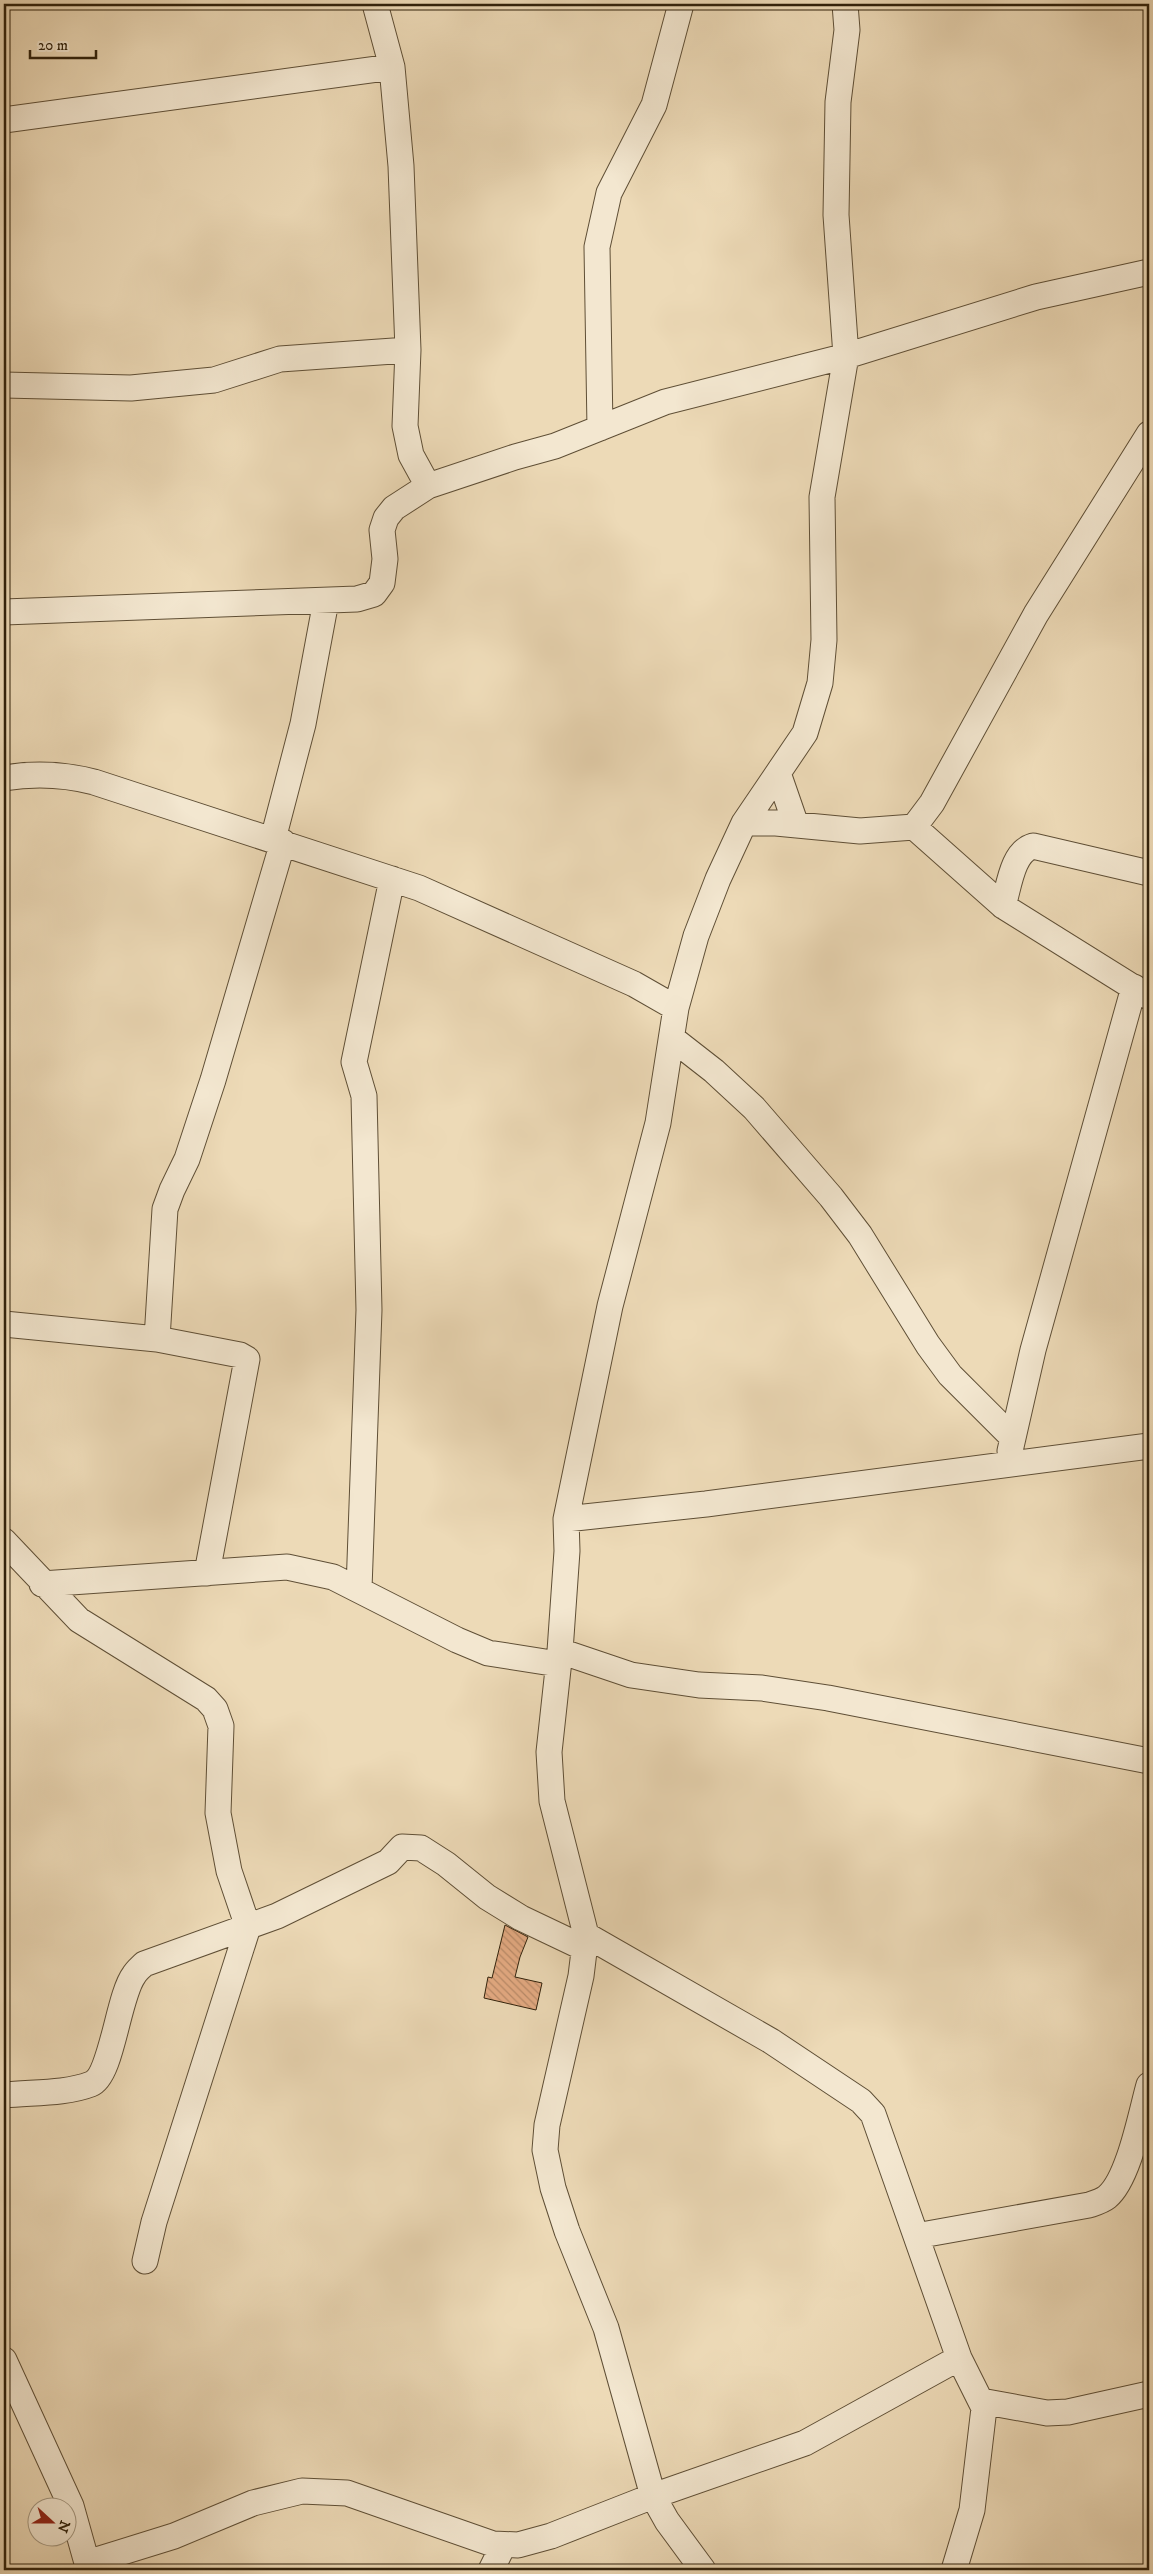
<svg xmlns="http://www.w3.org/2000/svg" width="1153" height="2574" viewBox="0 0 1153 2574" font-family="'IM FELL DW Pica',serif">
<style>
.building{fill:url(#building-back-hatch);stroke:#30210b}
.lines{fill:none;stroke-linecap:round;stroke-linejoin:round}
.street-casing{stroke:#5f4f36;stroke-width:27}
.street{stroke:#f3e7d0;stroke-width:25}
</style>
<defs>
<pattern id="building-back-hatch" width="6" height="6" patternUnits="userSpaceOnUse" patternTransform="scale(1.25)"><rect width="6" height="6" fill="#e5ab83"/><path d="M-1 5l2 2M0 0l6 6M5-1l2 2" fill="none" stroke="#ba8b69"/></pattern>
</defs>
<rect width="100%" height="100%" fill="#eddab7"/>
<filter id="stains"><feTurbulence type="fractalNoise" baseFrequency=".004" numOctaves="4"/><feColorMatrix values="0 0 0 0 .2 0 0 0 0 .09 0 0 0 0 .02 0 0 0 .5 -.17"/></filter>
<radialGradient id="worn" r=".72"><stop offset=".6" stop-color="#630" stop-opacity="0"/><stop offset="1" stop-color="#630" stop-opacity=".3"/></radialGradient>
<path class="building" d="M505,1925L528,1937L520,1957L515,1977L542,1983L536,2010L484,1998L488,1977L492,1978Z"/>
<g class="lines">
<defs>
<path id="street" d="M375,4L392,67L401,166L408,350L405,426L411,455L428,486
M4,120L392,67
M4,385L131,388L214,380L280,359L408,350
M600,428L597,247L609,193L654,105L681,4
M4,612L357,599L374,594L382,583L385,559L382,530L386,518L394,508L428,486L515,457L555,446L665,402L846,356L1036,297L1149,272
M778,773L796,825
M4,778C35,773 63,774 94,782L419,888L634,984L676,1008
M744,823H776L860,831L914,827L932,803L1036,614L1149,434
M914,827L1003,906L1147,996
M273,839L303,724L326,601
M1003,906C1009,887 1012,852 1033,846L1149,873
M673,1039L714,1071L754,1108L831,1197L860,1235L928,1345L950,1375L1013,1438
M4,1324L157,1339L240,1355L247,1359L207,1573
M157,1339L165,1209L172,1190L187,1159L213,1080L283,842
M1010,1451L1033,1350L1134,987
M566,1519L706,1504L1149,1446
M4,1541L79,1620L206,1699L215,1709L221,1726L218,1813L229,1871L248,1927L154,2222L145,2261
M42,1584L287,1567L333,1577L457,1640L488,1653L558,1664
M359,1589L369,1310L364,1096L354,1062L392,879
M560,1651L631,1675L699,1685L762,1688L828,1698L1149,1761
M586,1935L771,2041L861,2101L873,2114L959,2358L984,2408L972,2510L954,2570
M4,2095C32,2092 65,2094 91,2084C112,2076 118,1996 134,1975C136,1971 141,1967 144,1964L277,1916L388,1862L402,1847L421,1848L446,1864L487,1897L521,1918L584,1948
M916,2236L1089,2205C1095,2203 1102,2201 1107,2197C1129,2179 1141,2113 1149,2085
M4,2360L71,2506L89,2570
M981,2401L1047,2413L1068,2412L1149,2394
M87,2563L174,2536L253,2503L302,2491L347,2493L493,2544L518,2545L551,2536L653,2496L805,2443L959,2358
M491,2570L503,2546
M703,2570L667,2521L653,2496L606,2328L567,2231L553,2188L545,2150L547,2125L581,1976L586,1935L552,1801L549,1752L560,1651L567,1551L566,1519L610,1306L658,1123L676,1008L696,936L718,879L744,823L805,733L820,683L824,640L822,497L846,356L836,215L838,102L847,30L845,4"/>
</defs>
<use href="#street" class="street-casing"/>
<use href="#street" class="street"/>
</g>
<rect width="1153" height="2574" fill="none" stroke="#eddab7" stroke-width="20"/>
<rect x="5" y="5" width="1143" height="2564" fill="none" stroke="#30210b" stroke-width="2.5"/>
<rect x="10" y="10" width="1133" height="2554" fill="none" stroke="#30210b"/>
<g transform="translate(52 2522) rotate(111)"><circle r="24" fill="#f3e7d0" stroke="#a59881"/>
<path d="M0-4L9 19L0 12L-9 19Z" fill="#8f2418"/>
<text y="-8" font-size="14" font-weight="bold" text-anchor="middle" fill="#30210b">N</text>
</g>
<path d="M30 50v8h66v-8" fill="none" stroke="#30210b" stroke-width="2.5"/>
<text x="38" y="50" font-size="15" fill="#30210b" stroke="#f3e7d0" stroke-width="4" paint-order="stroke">20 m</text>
<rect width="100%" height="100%" filter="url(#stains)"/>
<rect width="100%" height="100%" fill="url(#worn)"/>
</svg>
